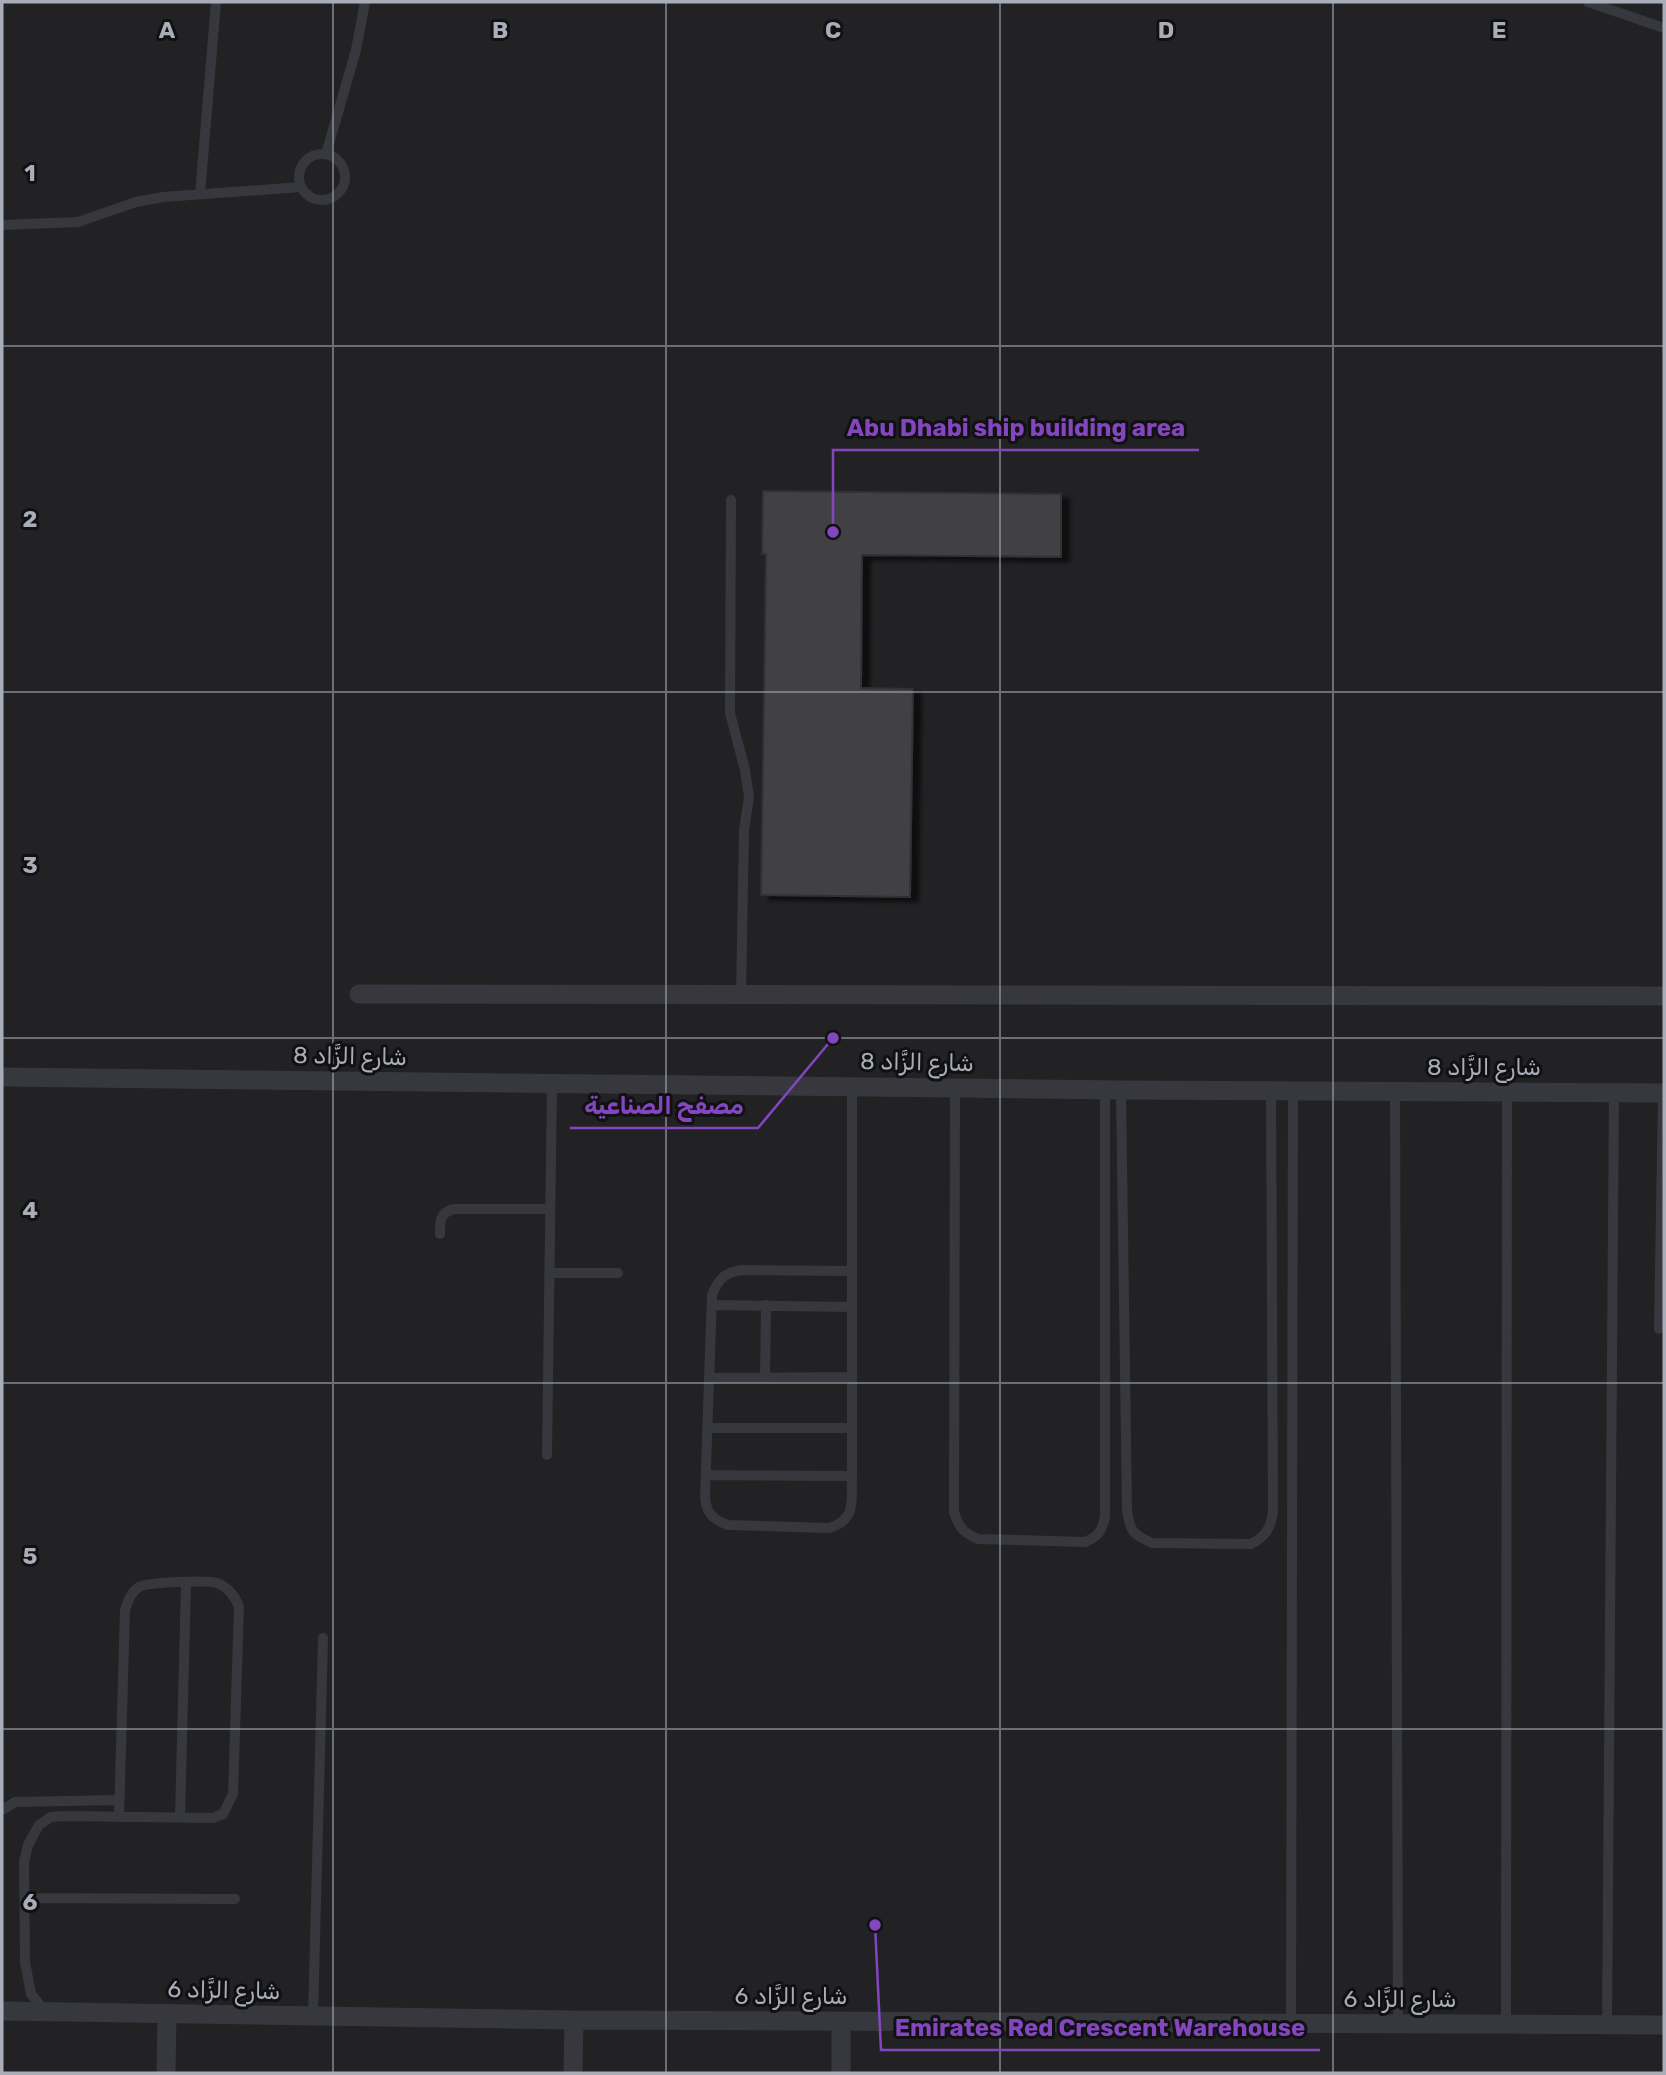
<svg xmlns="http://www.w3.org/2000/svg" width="1666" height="2075" viewBox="0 0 1666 2075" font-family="Rubik,'Noto Sans Arabic',sans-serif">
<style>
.built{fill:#222225}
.building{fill:#404145;stroke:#303034;stroke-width:2;filter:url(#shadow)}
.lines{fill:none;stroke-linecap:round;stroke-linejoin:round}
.lane{stroke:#37383d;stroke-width:10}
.street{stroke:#37383d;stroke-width:19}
.grid{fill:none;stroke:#a8adb8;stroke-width:2;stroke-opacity:0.55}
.labels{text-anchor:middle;stroke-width:6;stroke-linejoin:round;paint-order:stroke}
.street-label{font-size:23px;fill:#a8adb8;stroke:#111113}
.grid-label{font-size:23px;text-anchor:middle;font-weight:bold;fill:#a8adb8;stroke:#111113;stroke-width:6;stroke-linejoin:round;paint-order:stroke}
.leader{fill:none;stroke:#8446be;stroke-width:2.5}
.callout-dot{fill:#8446be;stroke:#111113;stroke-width:2.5}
.callout-label{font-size:24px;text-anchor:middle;font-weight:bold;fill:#8446be;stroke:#111113;stroke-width:6;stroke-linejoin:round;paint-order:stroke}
</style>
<defs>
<filter id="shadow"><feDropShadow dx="8" dy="4.5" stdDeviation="2" flood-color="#0009"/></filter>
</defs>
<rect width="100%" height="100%" fill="#161618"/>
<path class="built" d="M2,2H1664V2073H2Z"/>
<path class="building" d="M763,491L1061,494V557L862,555L861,688L913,689L910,897L761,895L766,554H762Z"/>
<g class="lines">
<path class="lane" d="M1588,2L1664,28
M299 177a23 23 0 1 1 46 0a23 23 0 1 1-46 0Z
M326,154L356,50L365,2
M200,194L216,2
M2,225L78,222L136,202L163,197L301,187
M731,500L730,713L745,770L749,797L744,830L741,995
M955,1087L954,1512C959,1527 963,1533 978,1539L1085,1542C1098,1537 1102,1531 1105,1517V1089
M1121,1090L1127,1510C1130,1531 1132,1534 1152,1543L1251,1544C1266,1536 1271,1528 1273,1511L1271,1090
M1395,1091L1398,2024
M440,1234C440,1221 440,1212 454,1209H550
M852,1271L742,1270C724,1272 718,1280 712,1295L705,1496C706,1513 712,1519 728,1525L829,1528C857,1520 851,1500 852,1476V1086
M549,1273H618
M712,1305L852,1307
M1659,1329L1663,1093
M709,1378L852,1377
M765,1378L766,1305
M708,1428H852
M547,1455L552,1083
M706,1475L852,1476
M2,1810L15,1802L120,1800
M180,1818L186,1583
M25,1898L235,1899
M44,2010L31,1994L25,1962L24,1862L28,1845L39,1825L51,1817L65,1816L213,1818L223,1814L233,1794L239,1607C235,1596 228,1587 217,1583C207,1580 147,1582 139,1587C131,1592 128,1601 125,1610L119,1817
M313,2016L323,1638
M1291,2023L1293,1090
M1506,2024L1507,1092
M1607,2025L1614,1092"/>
<path class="street" d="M359,994L1664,996
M2,1077L1121,1090L1664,1093
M2,2011L574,2020L1664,2025
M841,2021V2073
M166,2073L167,2014
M573,2073L574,2020"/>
</g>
<path class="grid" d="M333,2V2073M666,2V2073M1000,2V2073M1333,2V2073M2,346H1664M2,692H1664M2,1038H1664M2,1383H1664M2,1729H1664"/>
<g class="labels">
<g class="street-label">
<text transform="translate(350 1056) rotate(1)" y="8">شارع الزَّاد 8</text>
<text transform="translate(917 1062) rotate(1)" y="8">شارع الزَّاد 8</text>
<text x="1484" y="1075">شارع الزَّاد 8</text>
<text transform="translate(224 1990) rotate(1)" y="8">شارع الزَّاد 6</text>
<text x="791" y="2004">شارع الزَّاد 6</text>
<text x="1400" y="2007">شارع الزَّاد 6</text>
</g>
</g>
<g class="grid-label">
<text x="167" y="38">A</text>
<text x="500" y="38">B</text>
<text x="833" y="38">C</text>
<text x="1166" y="38">D</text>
<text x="1499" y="38">E</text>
<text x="30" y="181">1</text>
<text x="30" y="527">2</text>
<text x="30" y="873">3</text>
<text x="30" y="1218">4</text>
<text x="30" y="1564">5</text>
<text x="30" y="1910">6</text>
</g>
<path class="leader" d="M833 532L833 450H1199M833 1038L758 1128H570M875 1925L881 2050H1320"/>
<g class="callout-dot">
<circle cx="833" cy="532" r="7"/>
<circle cx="833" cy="1038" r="7"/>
<circle cx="875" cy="1925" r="7"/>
</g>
<g class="callout-label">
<text x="1016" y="436">Abu Dhabi ship building area</text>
<text x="664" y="1114">مصفح الصناعية</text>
<text x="1100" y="2036">Emirates Red Crescent Warehouse</text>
</g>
<rect width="1666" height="2075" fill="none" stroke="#a8adb8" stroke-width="7"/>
</svg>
